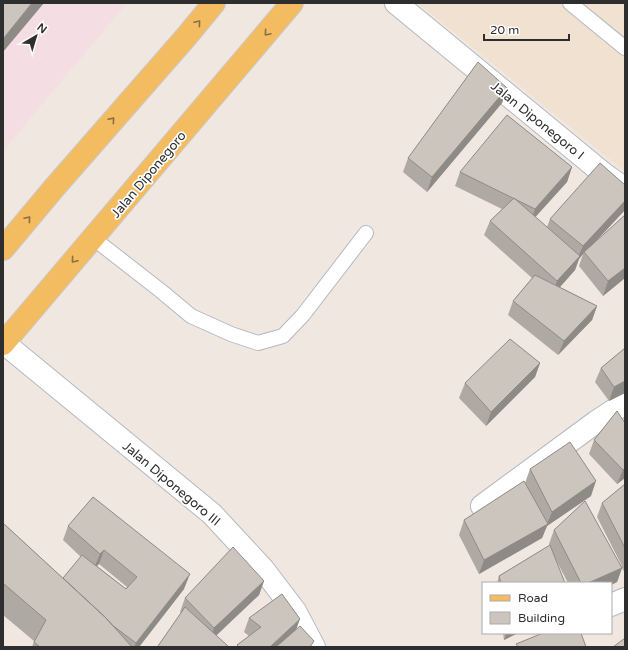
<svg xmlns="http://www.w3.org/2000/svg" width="628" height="650" viewBox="0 0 628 650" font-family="'Varela Round',sans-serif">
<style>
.education{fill:#f0e1d0}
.medical{fill:#f5dee3}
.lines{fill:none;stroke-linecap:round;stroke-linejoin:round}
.lane-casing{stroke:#b4b8c1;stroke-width:16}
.street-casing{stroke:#b4b8c1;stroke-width:24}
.primary-casing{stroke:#c9c9c9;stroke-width:24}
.lane{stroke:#fff;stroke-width:14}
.street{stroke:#fff;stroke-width:22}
.primary{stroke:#f4bc61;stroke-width:22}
.wall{fill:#afa9a3;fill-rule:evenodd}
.shaded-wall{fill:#8e8a85}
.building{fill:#cbc5be;stroke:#8e8a85}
.oneway{stroke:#876e45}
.labels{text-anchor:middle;stroke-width:3.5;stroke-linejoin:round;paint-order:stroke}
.street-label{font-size:13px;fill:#2e2e2e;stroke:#fff}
</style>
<rect width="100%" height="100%" fill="#efe7e0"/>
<path class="education" d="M418,3H625V171L622,169Z"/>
<path class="medical" d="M3,3H127L3,151Z"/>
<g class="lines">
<defs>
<path id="lane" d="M570,3L625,48
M93,238L161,291L191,316L231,334L258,343L283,336L303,315L366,233"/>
<path id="street" d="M396,3L604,174L625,189
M4,343L212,514L263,569L295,611L314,647
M482,506L596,422L625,403
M611,605L625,599"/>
<path id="primary" d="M3,249L54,188L186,37L214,3
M3,344L292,3"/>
</defs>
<use href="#lane" class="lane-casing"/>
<use href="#street" class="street-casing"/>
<use href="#primary" class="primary-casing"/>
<use href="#lane" class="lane"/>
<use href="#street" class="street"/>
<use href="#primary" class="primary"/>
</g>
<path class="wall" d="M507,88L502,103L427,192L403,172L408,158Z
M572,167L567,182L535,217L547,227L550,219L625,185V210L592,245L625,215V278L603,296L579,266L583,254L579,259L575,270L560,287L597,306L592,320L558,355L508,315L513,301L532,278L484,235L490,221L502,209L455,186L460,172Z
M625,348V393L609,401L595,382L601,368Z
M540,363L535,377L486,426L459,398L465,383Z
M617,411L625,478L617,484L589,454L594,440Z
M530,469L591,496L547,526L542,538L479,574L459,535L464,520L525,483Z
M625,484V573L622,568L617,582L611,585V583H568L553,554L565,583H497L499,576L549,546V544L554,530L622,566L597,517L602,503Z
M3,523L63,578L81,557L63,540L68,526L184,589L139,647H32L34,641L3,615ZM99,564L127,587L126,589L97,566Z
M264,581L259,595L216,636L229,647H158L181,613L180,612L185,598Z
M249,618L296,630L312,647H237V645L249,636L244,632Z
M503,633H518L504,640Z"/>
<path class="shaded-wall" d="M32,3H44L3,52V39Z
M507,88L502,103L427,192L432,177Z
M572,167L567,182L530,223L535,209Z
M625,201V210L585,253L584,252L583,254L579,259L575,270L552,296L557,281L578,257L583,246Z
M625,268V278L603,296L608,281Z
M597,306L592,320L558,355L564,341Z
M540,363L535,377L486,426L491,412Z
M625,381V393L609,401L614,387Z
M625,468V478L617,484L623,470Z
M596,481L591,496L547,526L542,538L479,574L484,560L547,524L552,512Z
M104,550L99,564L94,568L100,554Z
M622,568L617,582L611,585V583H588Z
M190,574L184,589L139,647H134L136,643Z
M264,581L259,595L209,642L214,628Z
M300,619L295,633L280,647H270Z
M507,633H518L504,640Z"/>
<path class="building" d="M3,3H32L3,39Z
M478,62L507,88L432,177L408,158Z
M507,115L572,167L535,209L460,172Z
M600,163L625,185V201L583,246L550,219Z
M514,198L580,256L557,281L490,221Z
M625,215V268L608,281L584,252Z
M535,275L597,306L564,341L513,301Z
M510,339L540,363L491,412L465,383Z
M625,348V381L614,387L601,368Z
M617,411L625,423V468L623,470L594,440Z
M570,442L596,481L552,512L530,469Z
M524,481L548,524L484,560L464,520Z
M625,484V548L602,503Z
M93,497L190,574L136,643L112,625L106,618L63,578L82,555L126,589L137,577L104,550L100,554L68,526Z
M585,501L622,568L588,583H581L554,530Z
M3,523L106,618L132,647H40L34,642L46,620L4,584L3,585Z
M550,545L565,583H501L499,576Z
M233,547L264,581L214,628L185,598Z
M282,594L300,619L270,647H239L237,645L261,627L249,618Z
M185,607L229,647H160L158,646Z
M300,626L314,641L310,647H276Z
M543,633H581L586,647H518L516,644Z
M625,638V647H613Z"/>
<defs><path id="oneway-chevron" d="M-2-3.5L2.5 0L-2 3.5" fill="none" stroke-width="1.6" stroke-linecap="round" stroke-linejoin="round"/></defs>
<g class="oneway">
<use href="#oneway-chevron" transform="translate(198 23) rotate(-50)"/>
<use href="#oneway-chevron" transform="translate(267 33) rotate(130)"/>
<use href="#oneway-chevron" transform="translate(112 120) rotate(-49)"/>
<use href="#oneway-chevron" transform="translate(28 219) rotate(-50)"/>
<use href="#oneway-chevron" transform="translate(74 260) rotate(130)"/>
</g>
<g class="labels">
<g class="street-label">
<text transform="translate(538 120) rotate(39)" y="5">Jalan Diponegoro I</text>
<text transform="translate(148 174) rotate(-50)" y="5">Jalan Diponegoro</text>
<text transform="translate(172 483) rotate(40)" y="5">Jalan Diponegoro III</text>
</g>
</g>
<rect width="628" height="650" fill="none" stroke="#2e2e2e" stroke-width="8"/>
<rect x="482" y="582" width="130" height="52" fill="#ffffff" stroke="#ababab"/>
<rect x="490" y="595" width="20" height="6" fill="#f4bc61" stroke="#ababab"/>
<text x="518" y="602" font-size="12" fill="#2e2e2e">Road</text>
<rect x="490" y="612" width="20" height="12" fill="#cbc5be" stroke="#ababab"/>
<text x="518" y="622" font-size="12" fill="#2e2e2e">Building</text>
<g transform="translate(36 36) rotate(38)" stroke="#ffffff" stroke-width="3" paint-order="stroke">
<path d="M0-3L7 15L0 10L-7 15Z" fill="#2e2e2e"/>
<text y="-6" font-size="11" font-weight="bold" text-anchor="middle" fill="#2e2e2e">N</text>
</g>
<path d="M484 34v6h85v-6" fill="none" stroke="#2e2e2e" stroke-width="2"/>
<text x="490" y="34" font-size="12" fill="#2e2e2e" stroke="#ffffff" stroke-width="3" paint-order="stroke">20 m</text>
</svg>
